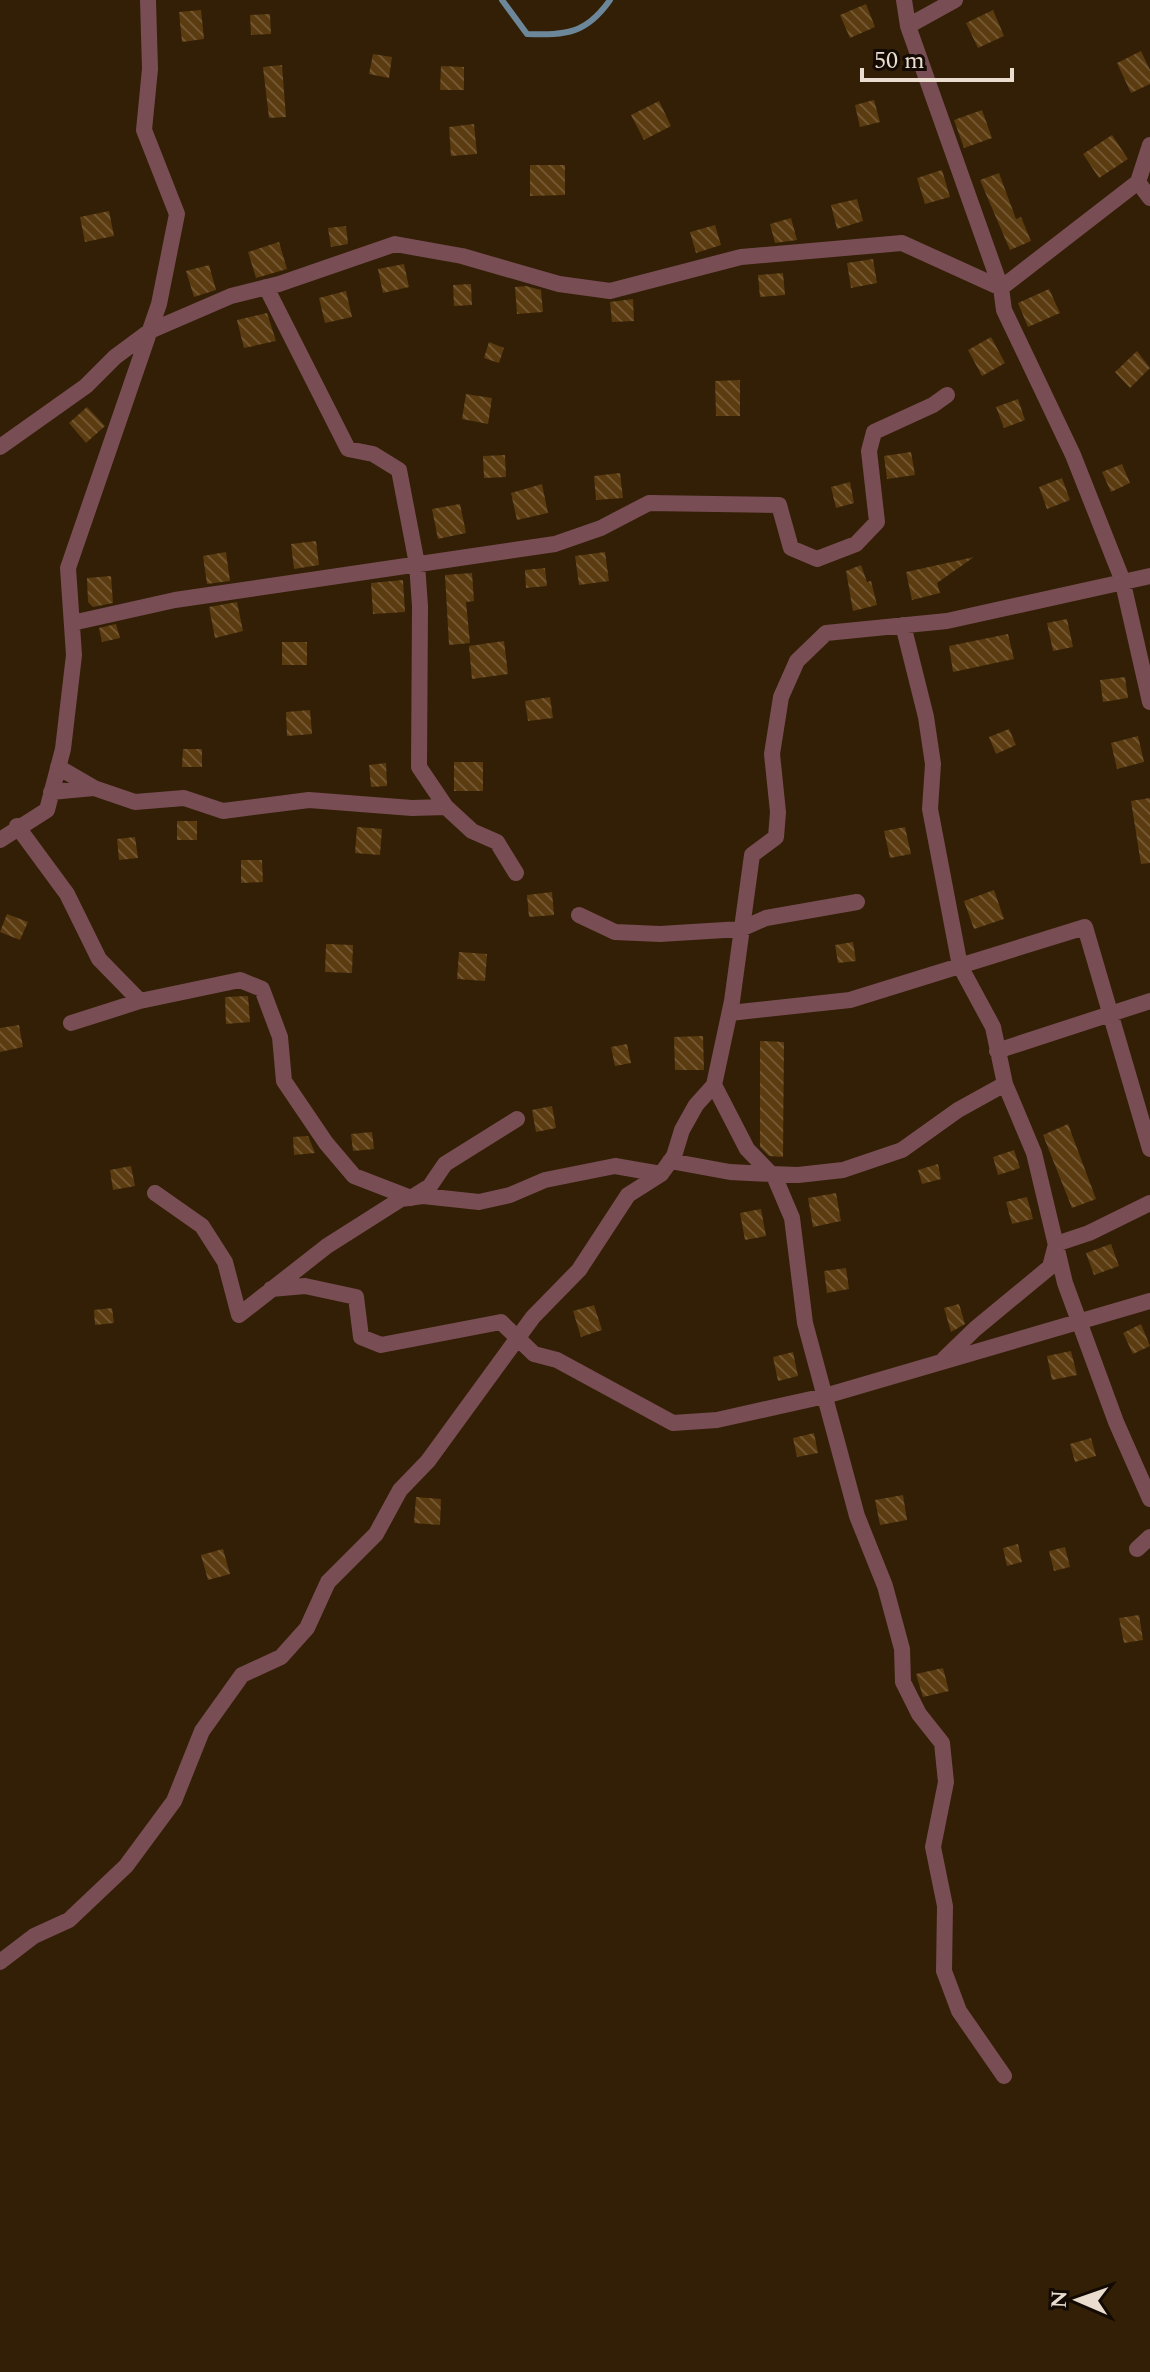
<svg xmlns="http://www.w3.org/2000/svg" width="1150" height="2372" viewBox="0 0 1150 2372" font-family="Spectral,serif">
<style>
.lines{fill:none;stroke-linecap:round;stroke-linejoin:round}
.stream{stroke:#6d879a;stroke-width:6}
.building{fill:url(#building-back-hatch)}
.street{stroke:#784d54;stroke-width:16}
</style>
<defs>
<pattern id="building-back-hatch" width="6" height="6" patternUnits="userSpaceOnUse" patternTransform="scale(2)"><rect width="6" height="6" fill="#5b3b10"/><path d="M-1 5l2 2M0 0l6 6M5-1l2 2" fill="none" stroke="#735732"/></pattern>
</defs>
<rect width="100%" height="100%" fill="#321f05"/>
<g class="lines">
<path class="stream" d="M502,0L527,34C567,35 586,34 610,0"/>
</g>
<path class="building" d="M866,4L875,27L850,38L840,15Z
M201,10L204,39L182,42L179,12Z
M993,10L1004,36L978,48L966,23Z
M270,14L271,34L251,35L250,15Z
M1141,51L1150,70V84L1131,93L1117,63Z
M373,54L392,57L389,78L369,74Z
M282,65L286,117L269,118L263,67Z
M441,66L464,67V90H440Z
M874,100L880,122L860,127L855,105Z
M659,101L671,126L644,140L631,115Z
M982,110L992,138L964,148L954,120Z
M474,124L477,154L451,156L449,127Z
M1112,135L1128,159L1099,178L1083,154Z
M530,165H565V195L530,196Z
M942,170L950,197L925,204L917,178Z
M999,173L1016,219L1021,217L1031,241L1010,250L980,180Z
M857,199L863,221L837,229L831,205Z
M109,211L114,236L85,242L80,217Z
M791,218L797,240L775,243L770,224Z
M715,225L721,245L696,253L690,232Z
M346,226L348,244L331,247L328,228Z
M279,242L287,269L256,278L248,252Z
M873,259L877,283L851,288L847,263Z
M404,264L409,287L383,293L378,269Z
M209,265L216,290L194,297L186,271Z
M783,273L785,295L760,297L758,275Z
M471,284L472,305L454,306L453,285Z
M526,286L541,290L543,312L517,314L515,287Z
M1049,289L1060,313L1028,327L1018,303Z
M346,291L352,317L325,323L319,298Z
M633,299L634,321L612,322L610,302Z
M267,313L276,341L244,348L237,320Z
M991,337L1005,363L982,376L968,350Z
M489,342L504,348L499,363L484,358Z
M1137,351L1150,368L1130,388L1115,372Z
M740,380V416H716L715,381Z
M466,394L492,398L488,424L462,419Z
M1018,399L1025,420L1004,428L996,407Z
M87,407L105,426L86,443L69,423Z
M911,452L915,475L887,479L884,456Z
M505,455L506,477L484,478L483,456Z
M1122,464L1130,483L1111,492L1102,472Z
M620,473L623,498L596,500L594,476Z
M1062,478L1070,500L1047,509L1039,487Z
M850,482L854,503L836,508L831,487Z
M542,484L548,513L517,520L511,493Z
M460,504L466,533L438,539L432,509Z
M316,541L319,565L294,569L291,544Z
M226,552L230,581L207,584L203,556Z
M605,552L609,581L579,585L575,556Z
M974,557L937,583L940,593L912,600L906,572Z
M861,565L867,582L871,581L877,605L853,611L846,571Z
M545,568L547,586L526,588L525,570Z
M472,573L474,601L466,602L470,643L449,645L445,575Z
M111,576L113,603L93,607L88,602L87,578Z
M403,580L405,612L373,614L371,583Z
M237,602L243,631L215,638L209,607Z
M1067,619L1073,647L1053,651L1047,623Z
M116,624L120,638L102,642L99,628Z
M1008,634L1014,659L953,672L949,646Z
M504,641L508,674L472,679L469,646Z
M282,642H307V665H282Z
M1125,677L1128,698L1103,702L1100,680Z
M550,697L553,718L528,721L525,701Z
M310,710L312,734L287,736L286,712Z
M1009,729L1016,745L996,754L989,737Z
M1138,736L1144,762L1117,769L1111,743Z
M183,749H202V767H182Z
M454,762H483V791H454Z
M386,763L387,786L371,787L369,765Z
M1150,798V863L1141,864L1131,801Z
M177,821H197V840H177Z
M357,827L382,829L380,855L355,853Z
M905,827L911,854L890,858L884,831Z
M135,837L138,858L119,860L117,839Z
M241,860H262L263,882L241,883Z
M994,890L1004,919L974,929L964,901Z
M552,892L554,915L529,917L527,895Z
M7,914L28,922L20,940L0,932Z
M853,942L856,961L838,963L835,945Z
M326,944L353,945L352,973L325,972Z
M459,952L487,954L485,981L457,979Z
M248,996L250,1022L226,1024L225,997Z
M19,1025L23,1047L0,1052V1028Z
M703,1036L704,1070H675L674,1037Z
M760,1041L784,1042L783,1157L769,1156L760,1147Z
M627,1044L631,1063L615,1066L611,1047Z
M552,1106L556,1128L536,1132L532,1110Z
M1068,1124L1096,1199L1072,1208L1043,1135Z
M372,1132L374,1149L353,1151L351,1134Z
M308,1136L315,1153L294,1155L293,1137Z
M1014,1150L1020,1168L998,1175L993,1157Z
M938,1164L941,1179L922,1184L918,1170Z
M131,1166L135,1186L113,1190L110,1170Z
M836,1193L841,1221L813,1227L808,1198Z
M1027,1197L1033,1219L1012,1224L1006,1202Z
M761,1209L766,1236L745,1240L740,1213Z
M1111,1244L1119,1266L1094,1275L1086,1253Z
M846,1268L849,1289L827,1293L824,1271Z
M959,1304L965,1324L951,1332L944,1308Z
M594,1305L602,1330L581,1337L573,1311Z
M112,1308L114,1323L95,1325L94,1310Z
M1141,1324L1150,1346L1133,1354L1123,1333Z
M1071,1351L1077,1375L1052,1380L1047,1356Z
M793,1352L798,1376L778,1381L773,1357Z
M814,1433L818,1453L797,1457L793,1438Z
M1091,1438L1096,1456L1075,1462L1070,1444Z
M903,1495L907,1520L880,1525L875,1500Z
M416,1497L441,1499L440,1525L414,1523Z
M1018,1544L1022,1562L1007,1566L1003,1548Z
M1065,1547L1070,1567L1054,1571L1049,1551Z
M223,1549L230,1574L208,1580L201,1555Z
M1139,1615L1143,1640L1124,1643L1119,1618Z
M943,1668L949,1691L923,1697L916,1674Z"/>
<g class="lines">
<path class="street" d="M904,0L908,26L1001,288L1004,310L1073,455L1122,579L1150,702
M908,26L955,0
M1138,182L1150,198
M266,287L348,449L373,454L399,470L417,564L420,606L419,767L446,807
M1001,288L1138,182L1150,145
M0,447L86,386L115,357L150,331L231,296L279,284L395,244L462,256L559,284L610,291L741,257L902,243L1001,288
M72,623L175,600L555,544L601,528L649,503L779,505L791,548L817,559L856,544L877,522L869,451L874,432L933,405L947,395
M903,625L926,717L933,764L930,809L960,966L993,1027L1005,1084L1034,1153L1065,1283L1116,1422L1150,1499
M58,767L94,788L135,802L184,798L223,811L309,800L412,808L446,807L472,831L497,842L516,873
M51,792L94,788
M17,826L67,894L99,959L140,1001
M0,840L47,810L63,749L74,655L68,568L159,304L177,214L144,130L150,69L148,0
M579,915L615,932L660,934L741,929L766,918L857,902
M730,1013L850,1000L1085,927L1150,1149
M71,1023L140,1001L240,980L262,989L280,1037L284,1081L326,1143L354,1176L411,1198L430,1186L445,1164L517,1119
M997,1051L1150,1001
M714,1085L747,1149L775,1178L792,1218L805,1323L857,1516L885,1586L902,1649L903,1682L919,1714L942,1743L946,1782L933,1847L945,1906L944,1971L959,2011L1004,2076
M670,1161L730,1172L771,1174L798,1175L843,1170L902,1150L958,1110L1005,1084
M155,1193L202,1226L225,1262L239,1315L327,1246L401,1199L423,1196L479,1202L510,1195L545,1180L615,1166L661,1174
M271,1289L305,1286L356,1297L361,1337L381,1345L501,1322L534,1354L557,1360L673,1423L717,1420L825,1396L1150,1301
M944,1359L975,1329L1050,1267L1056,1244L1089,1233L1150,1203
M1137,1549L1150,1537
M0,1962L34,1936L69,1920L126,1866L174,1801L202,1731L242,1675L281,1657L307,1628L328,1582L376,1534L400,1490L428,1461L533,1317L579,1270L628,1195L661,1174L674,1156L682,1130L696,1105L714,1085L732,1001L752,855L776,837L778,812L772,754L781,697L797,661L826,633L947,621L1150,576"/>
</g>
<g transform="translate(1078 2300) rotate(272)" stroke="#130b03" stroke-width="6" paint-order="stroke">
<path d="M0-6L14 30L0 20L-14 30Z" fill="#eaddcf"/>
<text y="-12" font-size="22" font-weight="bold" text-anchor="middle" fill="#eaddcf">N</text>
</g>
<path d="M862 68v12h150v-12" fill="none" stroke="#eaddcf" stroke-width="4"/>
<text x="874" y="68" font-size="24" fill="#eaddcf" stroke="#130b03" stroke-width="6" paint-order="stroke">50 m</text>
</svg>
